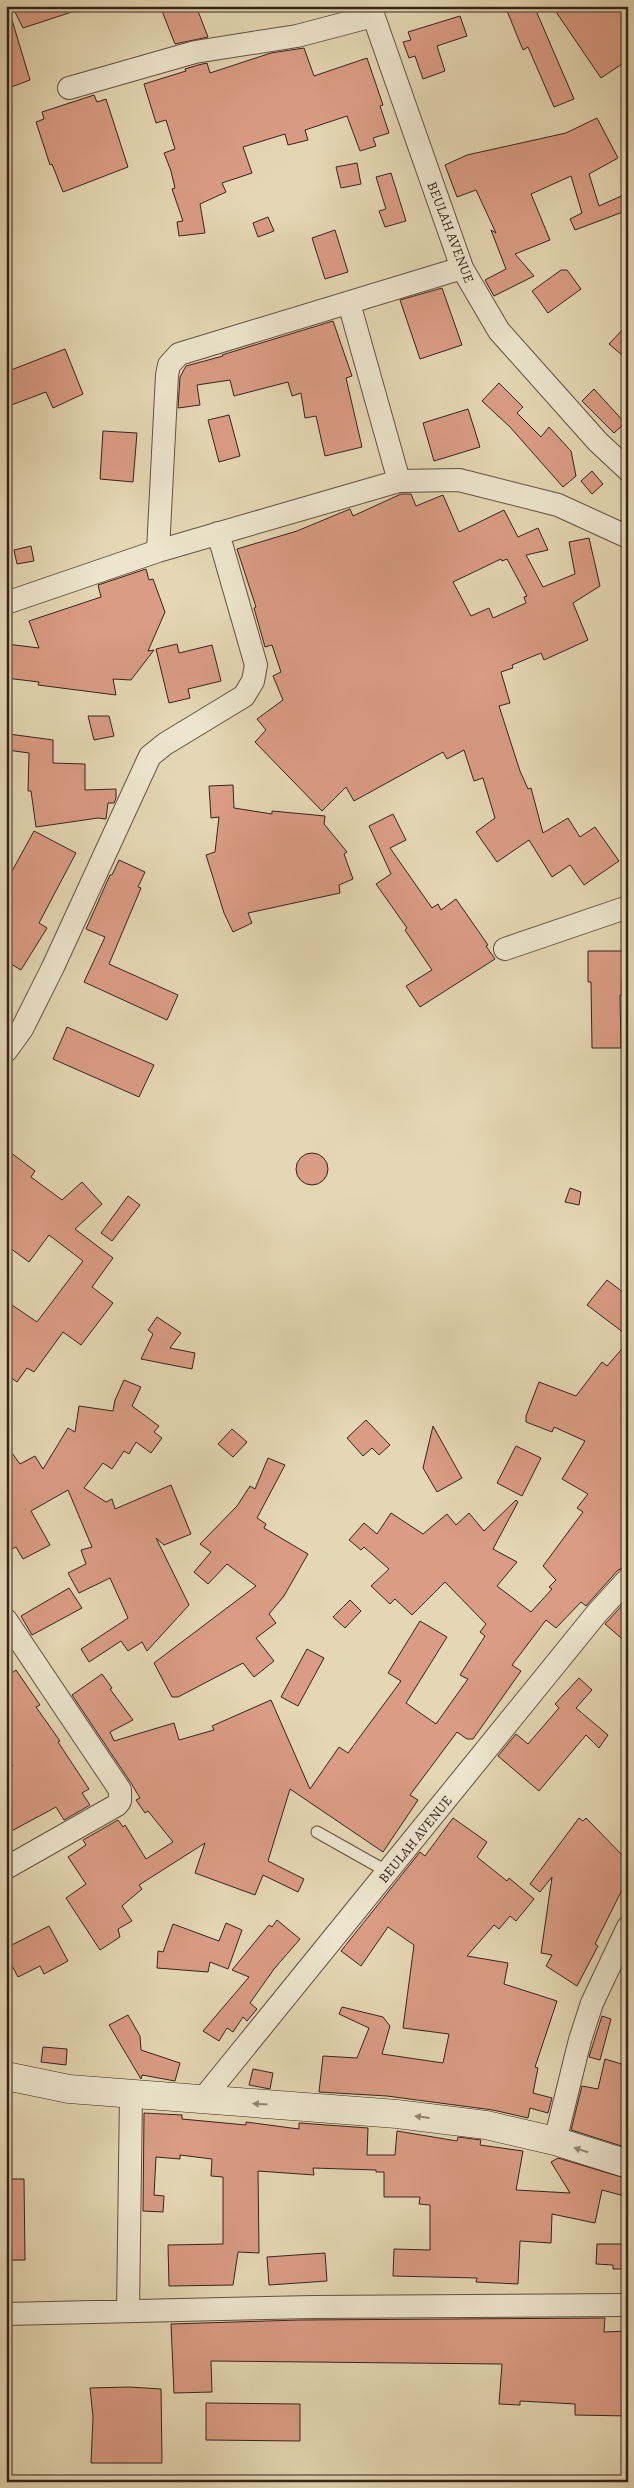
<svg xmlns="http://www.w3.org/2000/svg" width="634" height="2488" viewBox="0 0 634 2488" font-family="Alegreya,serif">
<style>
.building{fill:#da9c84;stroke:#36231b;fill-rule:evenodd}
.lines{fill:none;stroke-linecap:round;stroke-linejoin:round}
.lane-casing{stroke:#625041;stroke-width:13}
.street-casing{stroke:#625041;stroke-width:24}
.secondary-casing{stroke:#36231b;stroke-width:29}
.lane{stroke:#ede5ce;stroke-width:11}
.street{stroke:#ede5ce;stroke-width:22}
.secondary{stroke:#ede5ce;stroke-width:28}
.oneway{fill:#928474}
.labels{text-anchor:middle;stroke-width:4;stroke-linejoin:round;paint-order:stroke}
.street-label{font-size:14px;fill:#36231b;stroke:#ede5ce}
</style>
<rect width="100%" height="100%" fill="#e4d7b3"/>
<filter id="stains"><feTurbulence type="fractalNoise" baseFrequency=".004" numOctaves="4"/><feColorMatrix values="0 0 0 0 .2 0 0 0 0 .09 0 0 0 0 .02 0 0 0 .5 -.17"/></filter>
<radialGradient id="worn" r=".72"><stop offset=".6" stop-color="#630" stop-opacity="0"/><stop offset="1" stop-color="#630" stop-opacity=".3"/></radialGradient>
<path class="building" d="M12,6H81V9L23,28Z
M160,6H196L208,37L175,44Z
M505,6H534L574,99L554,107L528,47L523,50Z
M552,6H628V60L601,78Z
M6,10H9L30,80L6,89Z
M460,16L467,36L437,46L445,71L423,79L415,56L409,58L403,42L411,40L408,32Z
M304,48L314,76L367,58L383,105L380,106L389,133L373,138L376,146L360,151L347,116L305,130L308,140L288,145L285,134L243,147L252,173L222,183L226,192L200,204L205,233L179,236L177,222L183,221L172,189L175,188L171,171L164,153L175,149L166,120L156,123L144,84L186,71L185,69L198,65L207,63L210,73L271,53Z
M94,95L97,102L106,99L128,167L63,192L52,164L50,165L36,122L44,119L42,112Z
M597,118L618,158L589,174L599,206L628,193V210L575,230L570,219L582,213L571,176L531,194L550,240L515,254L534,276L494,296L485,280L506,269L491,230L496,233L476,190L457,197L445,165L467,155L566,133Z
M357,163L361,184L341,188L336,167Z
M391,173L406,221L385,227L379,211L386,209L376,177Z
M268,217L274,231L258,237L253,223Z
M335,230L348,272L325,279L312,238Z
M561,270H567L581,289L548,313L532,291Z
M442,288L462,345L420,359L400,300Z
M333,321L352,376L346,378L362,447L325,456L316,416L305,418L301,393L292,396L288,382L234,396L230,380L197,385L200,405L178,408L180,377L186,366L223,356L222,355Z
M628,324V360L609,344Z
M65,349L83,394L53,408L46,392L6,407V372Z
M499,383L523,407L517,413L541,437L549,427L571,451L576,476L563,487L510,427L482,401Z
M594,389L625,423L614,433L582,401Z
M468,409L480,447L434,461L423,423Z
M229,415L240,456L219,462L208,420Z
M103,431L137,433L133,482L100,479Z
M592,471L603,484L592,494L581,481Z
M401,494H411L416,506L443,495L459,532L504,510L518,537L538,528L548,550L526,555L543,587L575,574L569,542L589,538L600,586L573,603L588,640L544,660L541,653L512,665L513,668L501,672L510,703L499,706L520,771L528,789L531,788L543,833L568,818L580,837L595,827L619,861L584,885L570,865L552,877L529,840L497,862L476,832L495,818L483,778L474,781L464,750L447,759L443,752L354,801L346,787L322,811L255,742L266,730L257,719L283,700L273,676L281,672L272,645L265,647L254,608L256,607L237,549L297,531L350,509L353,516ZM501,559L502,561L507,559L527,596L524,597L526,603L493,618L489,608L471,616L453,582Z
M31,546L34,561L17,564L14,550Z
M146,569L149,580L153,579L165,612L148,651L154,650L131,680L113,679L116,695L38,685L39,682L6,678V644L39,648L29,621L101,597L98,585Z
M177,644L179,653L212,645L221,681L188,689L190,698L169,703L156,649Z
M88,716H109L114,736L94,740Z
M9,734L53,740V763L85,764V790L116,789V798L114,803H108L106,819L98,818L36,827L31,791H28L29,753L7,750Z
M233,785L234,808L272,814V811L325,816L324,824L347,852L344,854L353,879L339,885L340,893L248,913L252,923L233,932L224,913L206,855L215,852L219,817L211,818L209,786Z
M393,814L406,840L390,848L432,908L438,904L441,910L456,899L488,945L486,946L495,959L420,1007L406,986L432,970L405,930L407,928L376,884L391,874L369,826Z
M34,831L76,853L39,923L47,928L21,970L6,961V882Z
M119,860L145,872L138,887L141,888L109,964L178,995L167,1020L84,982L105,937L86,929L110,875H112Z
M588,951H628V981H622V995H620L621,1048H592L591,982H588Z
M67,1027L154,1065L139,1097L53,1059Z
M6,1149L35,1171L31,1177L62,1200L82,1182L102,1204L75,1229L113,1258L92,1287L113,1303L81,1345L63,1332L34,1372L27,1368L17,1382L6,1374V1301L37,1322L83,1261L49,1235L29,1262L6,1245Z
M296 1169a16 16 0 1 1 32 0a16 16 0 1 1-32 0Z
M570,1188L581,1192L579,1205L565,1202Z
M128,1196L140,1205L112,1241L101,1233Z
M607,1280L628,1296V1336L587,1305Z
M157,1317L181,1333L170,1348L195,1353L192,1369L141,1359L153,1334L148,1330Z
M628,1342V1566L618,1570L586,1606L581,1602L556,1628L546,1620L512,1665L521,1671L473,1739H467L457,1732L410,1795L418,1800L383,1852L290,1789L268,1861L304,1879L298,1892L263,1875L255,1895L195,1873L205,1843L139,1885L142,1889L122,1906L132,1921L118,1929L120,1937L100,1950L66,1898L86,1884L68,1857L86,1845L83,1840L118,1820L123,1827L125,1825L146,1859L173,1842L148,1811L145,1813L136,1800L140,1798L131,1783L72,1695L102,1674L112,1688L110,1689L133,1720L110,1732L114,1741L174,1723L179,1740L214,1730L212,1726L271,1700L310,1789L339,1747L348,1753L401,1681L388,1673L420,1621L447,1637L406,1703L436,1724L468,1679L460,1675L485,1636L480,1632L486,1624L445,1582L412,1615L395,1599L390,1604L371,1586L389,1569L364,1547L361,1550L349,1540L364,1523L377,1534L391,1513L423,1534L447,1514L456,1525L469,1513L484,1531L516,1500L518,1502L493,1549L517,1562L497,1586L531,1612L552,1589L549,1587L556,1580L543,1566L583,1512L577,1508L588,1494L562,1479L585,1441L554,1427L552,1432L526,1422V1416L539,1382L576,1396L602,1362L607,1366Z
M124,1380L141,1387L132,1406L159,1426L154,1432L162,1438L151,1453L136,1442L129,1454L124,1451L112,1469L103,1463L84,1488L106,1502L112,1499L115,1509L171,1485L191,1534L164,1545L156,1538L189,1605L147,1651L142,1642L128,1651L121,1641L89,1662L81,1649L128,1618L110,1578L79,1593L68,1573L86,1564L81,1550L92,1547L68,1490L31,1511L50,1545L23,1559L16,1547L6,1552V1445L20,1464L35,1456L43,1469L68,1428L75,1432L79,1406L113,1411L115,1400Z
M366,1420L390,1445L379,1455L372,1448L363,1456L347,1438Z
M433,1426L462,1478L437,1492L423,1468Z
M232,1429L247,1442L233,1457L218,1444Z
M516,1446L541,1458L522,1496L497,1483Z
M268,1458L285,1465L257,1518L266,1524L264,1528L308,1554L284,1596L269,1614L276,1623L256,1638L274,1661L254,1677L243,1663L178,1697H172L154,1663L256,1586L227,1564L208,1584L194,1572L211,1552L200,1544L237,1506L250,1486L255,1489Z
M69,1588L82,1608L32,1635L21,1616Z
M628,1599V1644L605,1624Z
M350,1600L361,1611L345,1628L333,1617Z
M307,1649L324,1658L298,1706L281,1697Z
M16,1670L40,1705L36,1707L60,1741L58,1742L89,1789L82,1793L90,1805L64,1820L56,1807L6,1834V1771L13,1766L6,1755V1677Z
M579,1678L592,1690L576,1708L608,1735L599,1748L586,1735L539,1791L498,1756L516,1734L528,1744L559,1708L555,1704Z
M453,1818L487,1842L477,1857L507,1881L509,1878L534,1899L516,1921L510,1916L499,1929L494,1925L467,1956L508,1963L504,1984L557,2001L535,2067L538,2068L533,2093L552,2098L548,2113L530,2108L528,2118L493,2110L387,2096L319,2092L323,2056L357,2058L369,2028L339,2014L342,2007L383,2017L390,2026L382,2054L443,2063L449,2034L403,2028L414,1945L388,1927L361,1966L341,1951L420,1852L425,1856Z
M579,1818L583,1821L586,1818L628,1861V1878L595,1944L598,1946L577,1986L546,1966L552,1955L541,1953L552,1877L540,1892L530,1884Z
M277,1920L300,1939L274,1969L250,2003L257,2009L247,2021L243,2017L233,2032L227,2028L219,2041L203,2031L249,1977L232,1970L269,1925L272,1927Z
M226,1923L242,1930L228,1969L210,1962L208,1972L157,1968L158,1951L163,1952L173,1924L219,1941Z
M49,1926L68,1961L44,1974L40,1966L18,1977L6,1954V1948Z
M128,2015L140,2036L141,2050L180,2063L175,2081L142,2075L141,2079L109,2025Z
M602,2016L611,2019L600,2060L589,2057Z
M43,2047L67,2049L66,2065L41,2062Z
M605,2059L628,2066V2148L571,2130L582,2086L598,2089Z
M253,2069L273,2073L270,2089L249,2085Z
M144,2113L182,2115V2119L246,2125V2122L299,2129V2123L368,2128L367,2155H395L397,2131L457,2141L458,2137L481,2140L480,2145L523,2151L516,2190L570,2193L551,2162L558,2158L628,2179V2197L602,2190L595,2223L552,2214L551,2243L520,2241L518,2284L476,2282L477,2278L393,2276L394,2249L430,2250V2205L419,2204L420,2197H384V2172H376V2170L313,2168L314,2175L258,2171L259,2253L238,2252L233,2285L169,2286L168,2245L223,2244V2177L211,2176L212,2159L180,2155V2159L156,2157L154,2195L164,2196L163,2212L143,2211Z
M6,2179H24L25,2260H6Z
M597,2244H628V2269H613V2265L596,2264Z
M325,2253L327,2281L269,2285L267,2257Z
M605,2318L604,2332L628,2331V2416L575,2415V2404L520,2401V2405L499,2404L502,2364L211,2361L212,2392L174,2393L171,2324L299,2320Z
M129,2387L161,2389L162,2463H91L93,2417L90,2388Z
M206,2403L300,2404V2441L206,2440Z"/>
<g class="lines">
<defs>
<path id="lane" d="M317,1832L388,1872"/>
<path id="street" d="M370,6L462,268L499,331L598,442L628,470
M69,88L195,52L297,36L373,16
M349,303L399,481
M158,551L167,375L169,365L179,354L462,268
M6,603L158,551L399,481L459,480L558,505L628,537
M505,949L628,907
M6,1051L22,1029L53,967L150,756L165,744L244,696L253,681L256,665L218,533
M6,1620L120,1790V1801L117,1805L6,1868
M202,2100L597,1613L628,1579
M555,2141L580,2040L592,2003L628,1927
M128,2311L131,2094
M6,2314L313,2307L628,2305"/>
<path id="secondary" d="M6,2076L69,2089L397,2114L486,2125L555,2141L628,2164"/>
</defs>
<use href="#lane" class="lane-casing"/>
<use href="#street" class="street-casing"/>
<use href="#secondary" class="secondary-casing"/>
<use href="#lane" class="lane"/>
<use href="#street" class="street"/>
<use href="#secondary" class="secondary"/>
</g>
<defs><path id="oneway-solid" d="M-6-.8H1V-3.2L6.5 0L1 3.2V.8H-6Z" transform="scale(1.25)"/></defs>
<g class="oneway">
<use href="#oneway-solid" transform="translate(260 2104) rotate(-176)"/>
<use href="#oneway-solid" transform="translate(422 2117) rotate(-173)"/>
<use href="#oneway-solid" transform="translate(581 2150) rotate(-162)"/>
</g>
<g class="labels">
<g class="street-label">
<text transform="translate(451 232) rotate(69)" y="5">BEULAH AVENUE</text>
<text transform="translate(415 1839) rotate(-51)" y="5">BEULAH AVENUE</text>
</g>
</g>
<rect width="634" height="2488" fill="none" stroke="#e4d7b3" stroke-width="25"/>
<rect x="8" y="8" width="619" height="2473" fill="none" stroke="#36231b" stroke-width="2.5"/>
<rect x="12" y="12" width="609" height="2463" fill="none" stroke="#36231b"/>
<rect width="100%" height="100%" filter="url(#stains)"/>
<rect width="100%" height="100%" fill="url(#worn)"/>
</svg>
